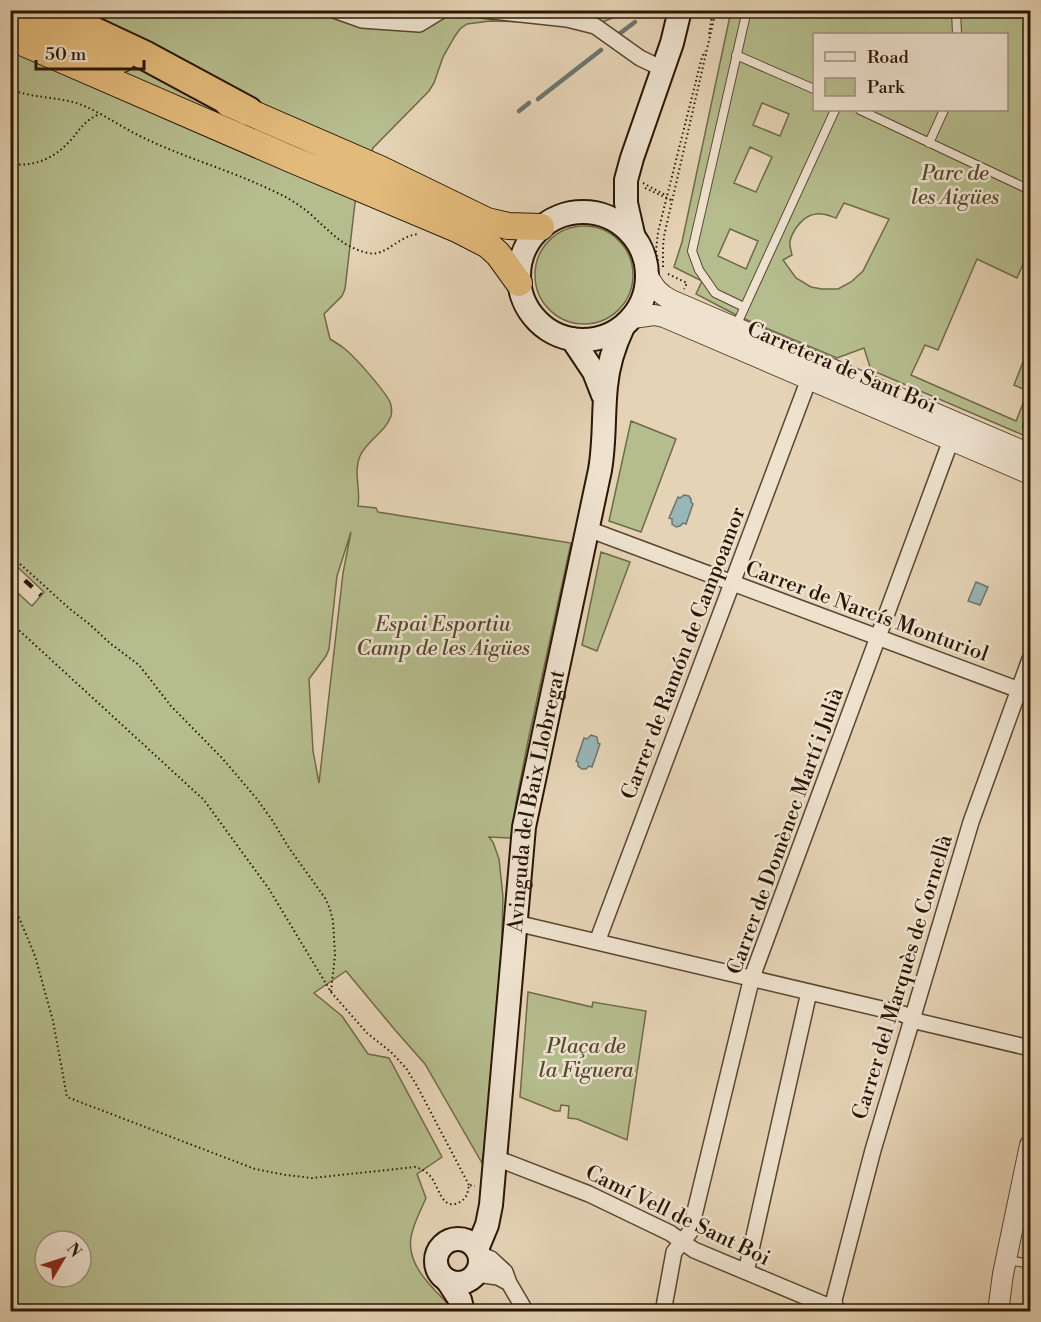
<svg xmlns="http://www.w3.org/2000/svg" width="1041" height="1322" viewBox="0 0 1041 1322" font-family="'Libre Bodoni',serif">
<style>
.green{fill:#b5bc8d;stroke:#6f6a48;stroke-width:1.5;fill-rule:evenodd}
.water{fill:#98b6b6;stroke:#6c766f;stroke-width:1.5}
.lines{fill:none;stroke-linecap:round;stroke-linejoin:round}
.stream{stroke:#6c766f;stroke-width:4.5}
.service-casing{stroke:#584630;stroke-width:10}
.minor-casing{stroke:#584630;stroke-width:18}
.tertiary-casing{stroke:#584630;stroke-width:22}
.secondary-casing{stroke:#291704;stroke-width:26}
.trunk-casing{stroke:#291704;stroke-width:28}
.motorway-casing{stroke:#291704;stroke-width:32}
.path{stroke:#291704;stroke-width:2;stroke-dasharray:1.5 3;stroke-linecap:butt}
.service{stroke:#eee2cf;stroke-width:8}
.minor{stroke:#eee2cf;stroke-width:15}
.tertiary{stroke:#eee2cf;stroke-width:20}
.secondary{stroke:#eee2cf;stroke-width:22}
.trunk{stroke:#e2ba7a;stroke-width:26}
.motorway{stroke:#e2ba7a;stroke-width:28}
.rail{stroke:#291704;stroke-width:4.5;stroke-dasharray:10 10;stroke-linecap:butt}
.labels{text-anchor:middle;stroke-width:5;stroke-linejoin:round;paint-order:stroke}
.park-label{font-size:21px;font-style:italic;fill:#53492d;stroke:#eee2cf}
.street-label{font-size:21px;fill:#291704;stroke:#eee2cf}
</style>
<rect width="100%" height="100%" fill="#e5d3b5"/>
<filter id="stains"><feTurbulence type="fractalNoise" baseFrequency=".00333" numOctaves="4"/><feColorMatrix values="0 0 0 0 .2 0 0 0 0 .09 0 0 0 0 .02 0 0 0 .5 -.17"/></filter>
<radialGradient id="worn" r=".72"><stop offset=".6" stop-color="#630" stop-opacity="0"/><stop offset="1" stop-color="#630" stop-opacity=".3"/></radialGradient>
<path class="green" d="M11,11H629L598,24L490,21L467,24L460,29L455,36L443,57L434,83L429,91L373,148L355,203L345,289L342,296L324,314L330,339C335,342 340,345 345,349C356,358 384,390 390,402C392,407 392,411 391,416C385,433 367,440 360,456C353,471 361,490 358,506L376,508L378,512L571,543L528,741L516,802L511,838L489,837L493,842L499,859L503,897L499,1034L482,1163L425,1064L395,1030L346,971L314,993L342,1016L368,1054L389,1058L442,1157L417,1174L426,1198C421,1210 413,1224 411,1237C406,1266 434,1289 451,1307L452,1311H11L10,586L32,606L44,592L11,561ZM351,532L343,573L319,783L313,751L309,679L326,656L329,649L337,576ZM45,1241H81V1277H45Z
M731,11H1030V248L1017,278L977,259L938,350L925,345L911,375L1016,421L1028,391L1014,385L1030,344V438L871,370L864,348L837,358L740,317L696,294L702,281L674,267L682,242ZM814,34H1006V110H814ZM762,103L789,114L780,136L753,125ZM750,147L772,157L756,192L734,183ZM844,203L889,219L863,271L851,282L838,289H822L811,287L796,278L783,260L792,255C791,250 789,245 790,241C793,229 804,215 816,214C823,213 830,216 836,218ZM730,229L758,241L746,269L718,256Z
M535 275a49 49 0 1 1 98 0a49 49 0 1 1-98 0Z
M631,421L676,439L641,532L609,521Z
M601,552L630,562L597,651L582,645Z
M528,992L592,1007L593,1002L646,1011L627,1140L577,1119L568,1118L569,1106L561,1105L560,1111H555L520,1097Z"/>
<path class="water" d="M684,495L689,496L691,499V502L693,504L686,524L683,523L680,526L676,527L672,524V519L669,518L678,497L680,498Z
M976,582L988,587L980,605L968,601Z
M591,735L597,737L598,743L600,744L592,767L589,766L586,769H582L578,766V762L576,761L584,738L587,739Z"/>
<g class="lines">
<path class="stream" d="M642,16L649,10
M619,34L635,22
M538,99L601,50
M519,111L529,103"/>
<defs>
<path id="service" d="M956,10L957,34
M736,55L814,89
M860,110L1030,190
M929,143L944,110
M744,307L715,293L699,270L692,251L747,10
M736,326L835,110
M1030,418L1027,426L1030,428
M1008,1260L1030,1264"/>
<path id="minor" d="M334,10L362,20L419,24L442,10
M483,10L567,19L595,26L640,58L663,69
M588,529L1030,694
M516,923L903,1014L920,1022L1030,1048
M597,942L809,379
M496,1158L589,1194L670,1233L694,1250L842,1312
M479,1254L491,1259L505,1272L509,1283L526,1312
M746,1272L809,992
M476,1274L498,1277L509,1283
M663,1312L674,1252L690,1232L749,989L755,969L951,440
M836,1312L834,1300L873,1150L971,822L1030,659"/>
<path id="tertiary" d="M648,276C654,287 659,294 671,300L1030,454
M633,318L654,315L664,317L1030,474
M998,1312L1003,1274L1030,1145"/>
<g id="secondary">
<circle cx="583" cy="276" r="64"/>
<path d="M633,234L626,203V180L632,158L672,43L680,10"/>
<path d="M572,339L594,372L603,395"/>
<circle cx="458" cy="1261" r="22"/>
<path id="s1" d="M477,1249L487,1225L491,1205L524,827L600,470C605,441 603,414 606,386C608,365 614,346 623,327"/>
<path d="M447,1280L460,1300L463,1312"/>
</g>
<path id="trunk" d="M12,10L53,30L122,59
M10,37L293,160L457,229L488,245L498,254L519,283
M228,103L380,169L487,221L508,226L541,227"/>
<path id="motorway" d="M48,10L146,56L248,111"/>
</defs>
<use href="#service" class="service-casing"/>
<use href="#minor" class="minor-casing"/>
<use href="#tertiary" class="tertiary-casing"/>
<use href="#secondary" class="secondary-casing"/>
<use href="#trunk" class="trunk-casing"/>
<use href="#motorway" class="motorway-casing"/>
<path class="path" d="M295,10L321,16
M456,17L471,18
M709,34L713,10
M10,89C34,99 58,96 82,105C104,114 124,129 146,139C186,158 229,170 269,189C283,195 297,203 308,212C328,229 341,247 368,253C386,257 398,236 418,234
M10,164C34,167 53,159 69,142C80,130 84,120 100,114
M643,183L667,196
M645,188L673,201
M658,261L656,251L658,232L702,57L705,51
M663,267V246L664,236L716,10
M668,274L687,283L684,289
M10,555L70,609L88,623L111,644L139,665L171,706L222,758L257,799L272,820L289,848L325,898L330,909L333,921L335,955L331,992L269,889L204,800L10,622
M10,896L35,956L53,1021L67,1097L255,1169L286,1175L312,1178L415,1167C422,1169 426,1171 431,1177C439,1187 442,1212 460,1202C467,1198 468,1192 469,1185L475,1186
M331,992L367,1033L391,1052L406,1068L417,1086L469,1185"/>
<use href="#service" class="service"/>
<use href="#minor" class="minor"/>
<use href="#tertiary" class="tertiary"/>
<use href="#secondary" class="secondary"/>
<use href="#trunk" class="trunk"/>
<use href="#motorway" class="motorway"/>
<path class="rail" d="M10,567L41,595"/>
</g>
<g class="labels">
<g class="park-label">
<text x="955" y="180">Parc de<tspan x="955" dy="24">les Aigües</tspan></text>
<text x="443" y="631">Espai Esportiu<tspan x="443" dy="24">Camp de les Aigües</tspan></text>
<text x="586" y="1053">Plaça de<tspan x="586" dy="24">la Figuera</tspan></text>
</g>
<g class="street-label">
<text transform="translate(842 367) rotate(23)" y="7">Carretera de Sant Boi</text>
<text transform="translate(867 611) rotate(20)" y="7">Carrer de Narcís Monturiol</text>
<text transform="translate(683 653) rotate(-69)" y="7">Carrer de Ramón de Campoamor</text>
<text dy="7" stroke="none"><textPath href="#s1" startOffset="453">Avinguda del Baix Llobregat</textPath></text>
<text transform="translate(785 831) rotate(-70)" y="7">Carrer de Domènec Martí i Julià</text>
<text transform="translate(902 977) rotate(-73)" y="7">Carrer del Marquès de Cornellà</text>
<text transform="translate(678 1215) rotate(26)" y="7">Camí Vell de Sant Boi</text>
</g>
</g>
<rect width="1041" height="1322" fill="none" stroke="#e5d3b5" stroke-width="36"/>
<rect x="12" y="12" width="1017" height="1298" fill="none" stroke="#291704" stroke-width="3"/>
<rect x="18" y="18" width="1005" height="1286" fill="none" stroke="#291704" stroke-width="1.5"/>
<rect x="813" y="33" width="195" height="78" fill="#eee2cf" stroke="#9f917e" stroke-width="1.5"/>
<rect x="825" y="52" width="30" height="9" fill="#eee2cf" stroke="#9f917e" stroke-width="1.5"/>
<text x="867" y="63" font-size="18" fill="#291704">Road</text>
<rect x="825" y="78" width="30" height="18" fill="#b5bc8d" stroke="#9f917e" stroke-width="1.5"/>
<text x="867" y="93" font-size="18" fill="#291704">Park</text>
<g transform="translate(63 1259) rotate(51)"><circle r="28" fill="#eee2cf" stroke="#9f917e" stroke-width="1.5"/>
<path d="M0-4.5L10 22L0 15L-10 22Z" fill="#8f2418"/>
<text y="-9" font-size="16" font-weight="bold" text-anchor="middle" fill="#291704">N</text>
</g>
<path d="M36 60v9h108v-9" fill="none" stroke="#291704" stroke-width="3"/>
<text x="45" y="60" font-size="18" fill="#291704" stroke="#eee2cf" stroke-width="4.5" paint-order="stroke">50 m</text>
<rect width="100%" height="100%" filter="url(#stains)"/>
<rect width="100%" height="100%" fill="url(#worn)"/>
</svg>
